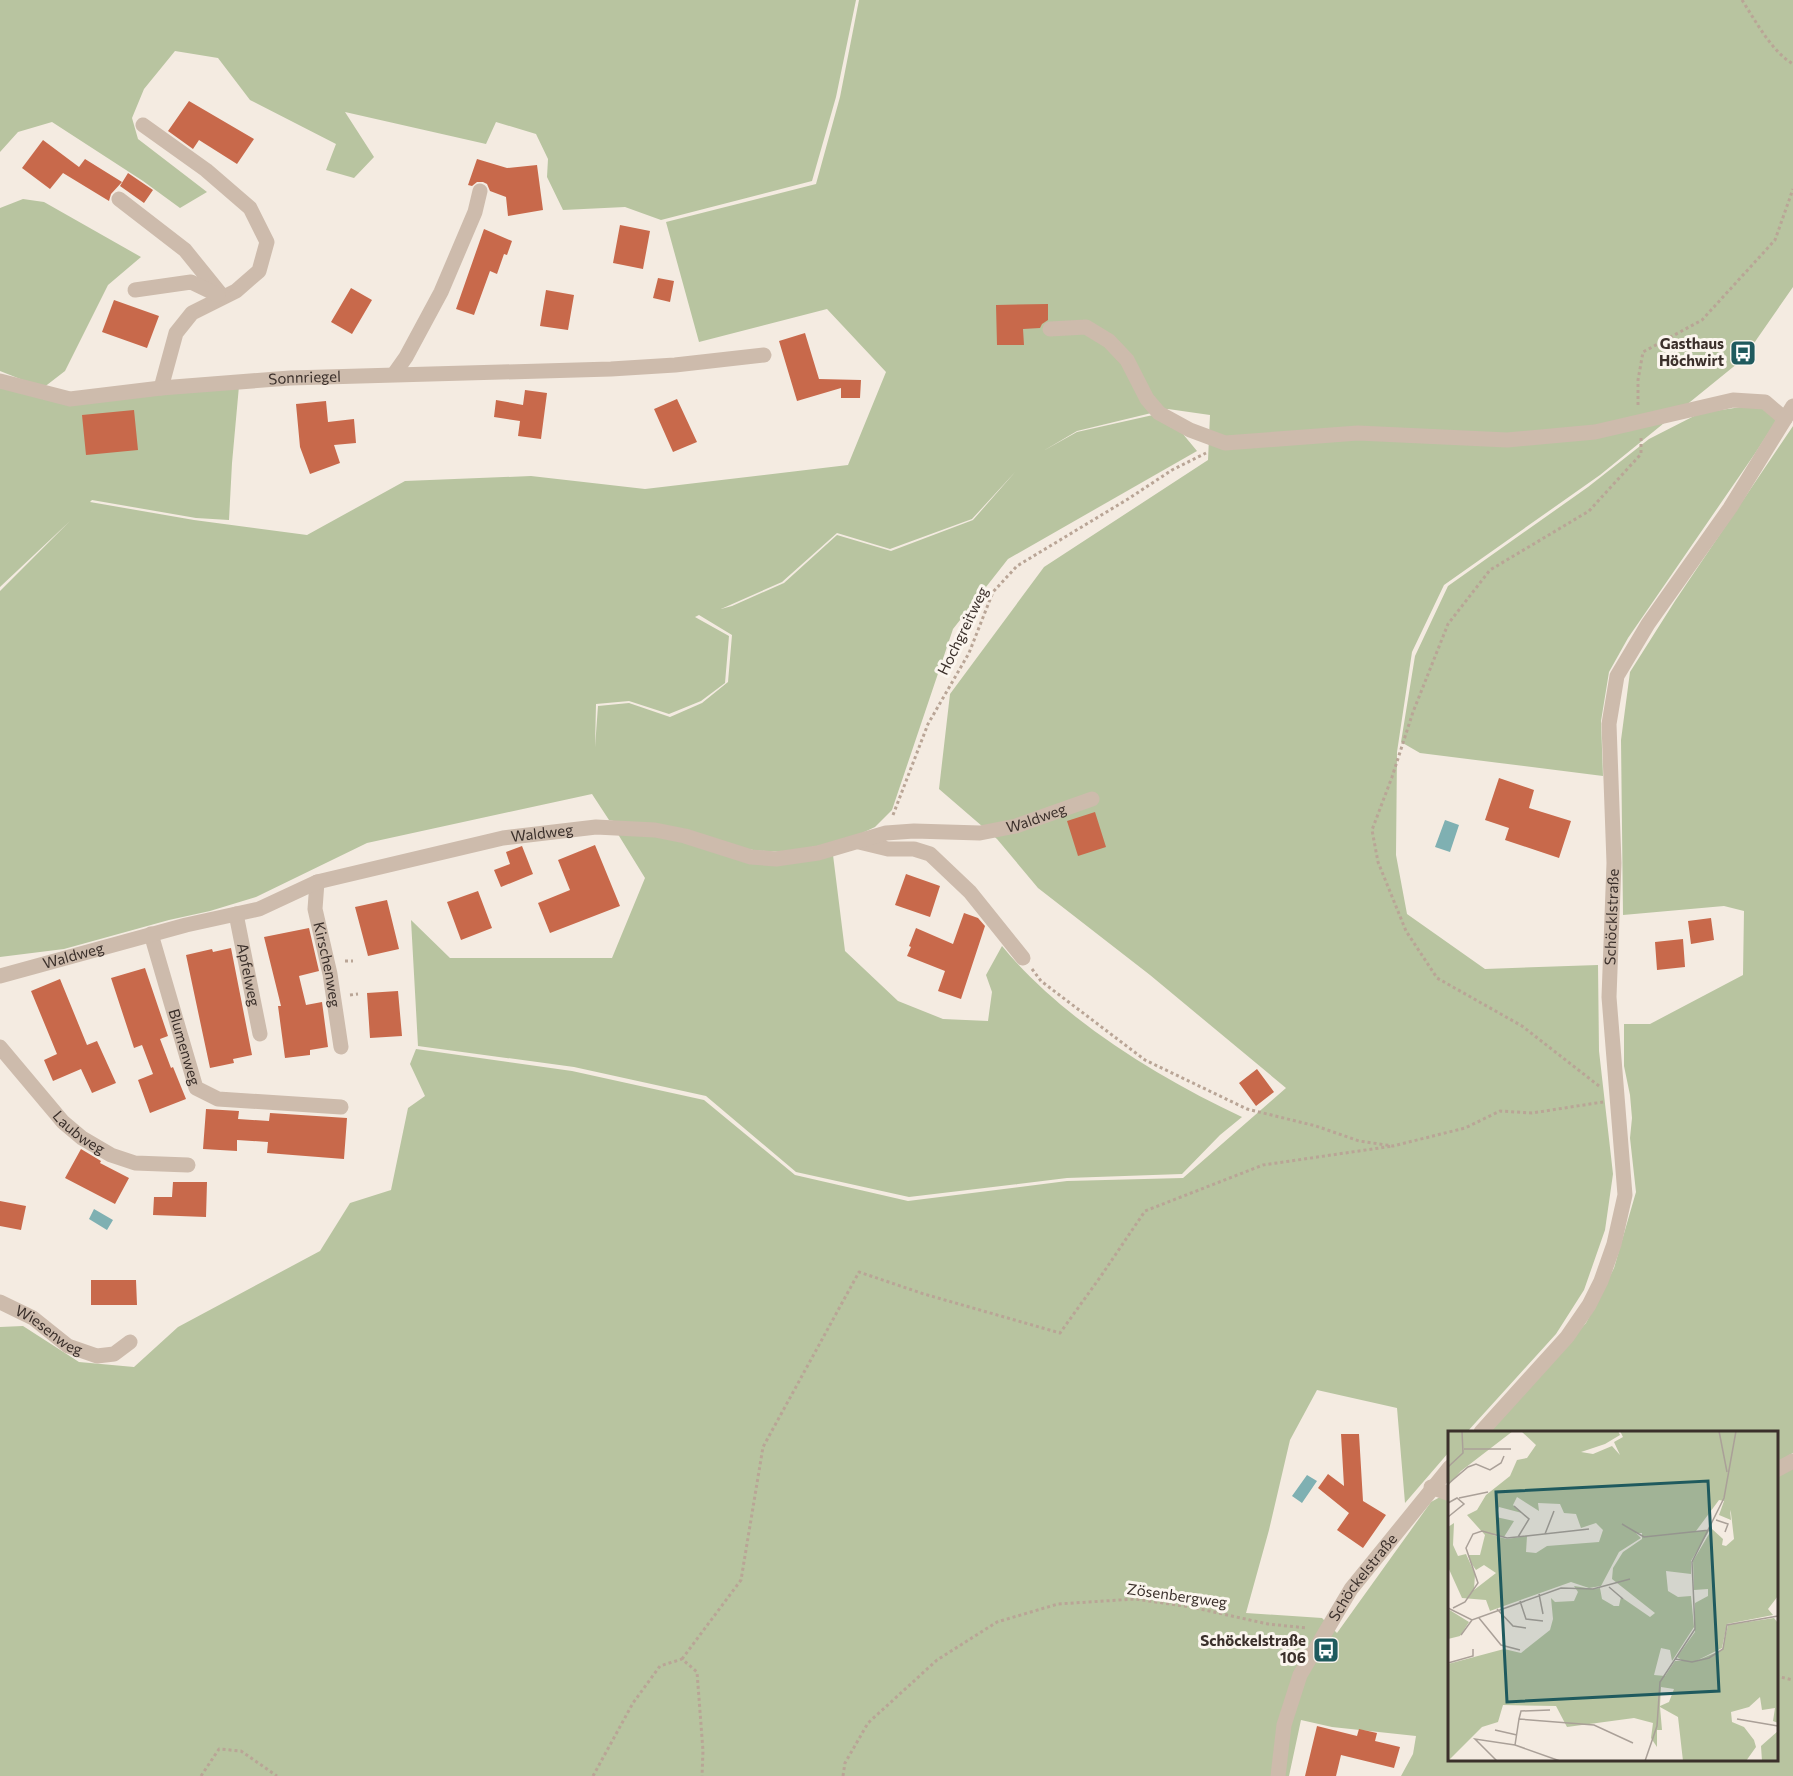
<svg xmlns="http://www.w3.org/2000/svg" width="1793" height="1776" viewBox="0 0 1793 1776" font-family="Commissioner,sans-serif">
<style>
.green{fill:#b8c4a0;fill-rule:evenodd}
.water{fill:#7fb0b2}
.building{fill:#c8694b}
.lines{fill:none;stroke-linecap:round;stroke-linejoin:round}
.path{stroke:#b9a596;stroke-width:3;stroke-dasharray:3 3;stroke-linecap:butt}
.minor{stroke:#cdbbac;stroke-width:15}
.labels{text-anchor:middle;stroke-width:6;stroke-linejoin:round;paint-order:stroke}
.poi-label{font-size:15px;font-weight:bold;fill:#3b302b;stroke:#fbf5ee;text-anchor:end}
.street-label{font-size:15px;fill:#3b302b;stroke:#fbf5ee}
.inset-road{fill:none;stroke:#aaa098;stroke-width:1.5}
.view{fill:#1f5a5e;fill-opacity:0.15;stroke:#1f5a5e;stroke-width:3}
.inset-edge{fill:none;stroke:#3b302b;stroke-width:3}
</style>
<rect width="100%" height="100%" fill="#f4ebe1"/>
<path class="green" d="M0,0H856L836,97L812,181L661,220L625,207L563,210L547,177L548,159L536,134L496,122L486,144L345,112L374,157L354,178L326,170L336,144L250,100L218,58L175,51L144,89L132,118L138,139L207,192L180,208L143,181L52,122L18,132L0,152Z
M859,0H1793V287L1743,359L1600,475L1444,585L1412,652L1397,752L1396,855L1407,914L1485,969L1598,965L1599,1051L1613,1174L1605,1230L1584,1290L1556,1334L1467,1432H1450L1449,1452L1405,1503L1397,1408L1317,1390L1290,1440L1269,1530L1246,1613L1322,1618L1337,1633L1431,1502L1440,1497L1450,1500V1760H1776L1777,1477L1793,1466V1776H1401L1413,1754L1416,1736L1332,1727L1301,1720L1289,1776H0V1327L23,1326L79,1362L134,1367L178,1327L320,1251L350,1203L391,1190L408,1108L425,1096L410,1064L416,1049L572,1071L704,1100L795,1175L908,1201L1067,1181L1183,1178L1286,1088L1150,975L1038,888L997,839L939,789L950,694L1044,567L1208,460L1210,415L1168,409L1077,431L1043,451L1077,432L1153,415L1178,428L1197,451L1008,559L953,629L892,810L875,827L845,841L772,854L609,820L592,794L367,843L256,897L210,911L169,920L64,949L0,957V591L70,521L0,587V385L46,400L239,386L232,463L229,520L196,518L92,500L90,502L194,520L307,535L405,481L531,476L645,489L848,465L886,372L827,309L699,342L666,222L816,184L840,97ZM1016,471L973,520L891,551L837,535L784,583L732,606L721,609L782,582L837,533L890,549L972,519ZM699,615L732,635L728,682L702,703L670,717L629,703L598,706L595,747L596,704L629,701L669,714L701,701L725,683L729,636L695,617Z
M23,199L44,202L141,257L108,285L65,371L43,388L0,371V208Z
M1748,406L1769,410L1776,421L1756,452L1628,638L1609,672L1601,721L1603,776L1420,753L1401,742L1415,656L1448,586L1588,487L1649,439L1700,413Z
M1793,426V1453L1777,1462L1776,1432H1488L1586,1323L1614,1268L1636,1192L1630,1138L1632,1118L1630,1095L1624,1066V1024H1650L1743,975L1744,911L1724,906L1623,915L1621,740L1630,672L1675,601Z
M616,831L671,837L714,848L833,855L845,951L898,1001L943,1019L988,1021L992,992L986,975L1002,946C1062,1019 1157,1077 1242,1117L1220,1135L1182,1174L1067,1178L909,1197L796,1172L706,1096L574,1067L418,1046L411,920L450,958H612L645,878Z"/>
<path class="water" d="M1445,820L1459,825L1450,852L1435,847Z
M94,1209L113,1220L107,1230L89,1219Z
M1307,1475L1317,1481L1302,1503L1292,1496Z"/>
<path class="building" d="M189,101L254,139L237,164L199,140L193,149L168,131Z
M43,140L79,167L85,159L122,182L111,194L109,201L63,173L50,189L22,168Z
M477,159L507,168L537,165L543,210L508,216L506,197L490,191L487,184L483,182H477L472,186L468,185Z
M128,173L153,190L144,203L120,186Z
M620,225L650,231L643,269L613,263Z
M484,229L512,241L507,255L504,254L497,274L490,271L474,315L456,309Z
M658,278L674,281L670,302L653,298Z
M351,288L372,300L352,334L331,322Z
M546,290L574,295L568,330L540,326Z
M114,300L159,316L147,348L102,332Z
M1048,304V320L1042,324L1040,328L1023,329L1024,345H997L996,305Z
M805,333L819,379L861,380L860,398H841V388L797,401L779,341Z
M525,390L547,393L541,439L518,436L520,421L494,417L496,400L523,405Z
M677,399L697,442L673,452L654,409Z
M326,401L328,422L354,419L356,443L334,445L340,463L310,474L300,447L296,404Z
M134,410L138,450L86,455L82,415Z
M1499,778L1534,790L1529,808L1571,821L1559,858L1505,840L1509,828L1485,820Z
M1095,812L1106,847L1078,856L1067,821Z
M595,845L620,906L550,933L538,903L570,890L558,860Z
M522,846L533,874L501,887L494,870L510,864L506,852Z
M906,874L940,886L930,917L895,905Z
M478,891L492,928L461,940L447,902Z
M387,900L399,949L368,956L355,907Z
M964,913L978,918L985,926L961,999L938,991L945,971L907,956L911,947L909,946L916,928L953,944Z
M1711,918L1714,940L1691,944L1688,921Z
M309,928L319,971L299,976L306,1005L322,1002L328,1047L310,1050V1055L285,1058L278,1006H281L264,937Z
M1683,939L1685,967L1657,970L1655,942Z
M231,948L252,1055L233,1059L234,1063L210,1068L186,955L212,949L213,952Z
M145,968L168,1036L160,1039L171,1068L173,1067L186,1099L150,1113L138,1080L153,1074L142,1045L134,1048L111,978Z
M60,979L87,1045L97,1041L116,1083L92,1093L81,1069L53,1081L44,1060L57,1054L31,991Z
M398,991L402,1036L370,1038L367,993Z
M1257,1069L1274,1092L1256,1106L1239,1083Z
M206,1109L239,1111L238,1119L269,1121L270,1113L347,1118L344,1159L267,1153L268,1142L237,1140V1151L203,1149Z
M81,1149L101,1161L100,1163L129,1178L115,1204L65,1178Z
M173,1182H207L206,1217L153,1215L154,1197H172Z
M0,1201L26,1206L21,1230L0,1226Z
M91,1280H136L137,1305H91Z
M1341,1434H1359L1363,1501L1386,1515L1363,1548L1337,1530L1349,1513L1318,1488L1328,1474L1344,1486Z
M1317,1726L1357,1736L1359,1729L1377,1733L1375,1741L1400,1747L1394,1768L1341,1755L1336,1776H1305Z"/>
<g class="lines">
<path class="path" d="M1742,0C1755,20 1772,52 1793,64
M1638,405V380L1643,352L1702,320L1775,240L1793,189
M893,815L928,724L969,653L993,592L1017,566L1128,499L1172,470L1206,453
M345,961H353
M1032,969L1041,981L1145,1060L1247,1109L1316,1126L1359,1141L1393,1146L1465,1128L1500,1111L1532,1113L1603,1102
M350,995L358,994
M1599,1086L1522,1026L1437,978L1406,931L1378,862L1372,830L1392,777L1413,712L1448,624L1490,570L1589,511L1641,454V438
M682,1659L741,1580L763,1447L859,1272L924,1294L1060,1333L1101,1276L1145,1211L1263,1165L1393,1146
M1776,1676L1793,1680
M201,1776L219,1749L241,1751L277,1776
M593,1776L633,1703L660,1666L682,1659L697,1672L703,1751L702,1776
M843,1776L845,1763L868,1723L937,1660L997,1622L1058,1604L1135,1599L1191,1607L1268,1624L1307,1628"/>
<g class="minor">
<path d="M143,125L206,170L250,208L267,242L259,271L236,291L192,313L176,333L161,388"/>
<path d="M119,199L185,250L223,297"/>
<path d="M135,290L191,282L218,295"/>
<path d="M1050,329L1086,327L1109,341L1127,360L1147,399L1159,413L1190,430L1225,443L1358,433L1507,440L1595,432L1733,400L1765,402L1785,419"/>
<path d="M394,374L406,357L441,292L475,212L480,191"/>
<path id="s1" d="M0,381L70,399L161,388L290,378L611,369L675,365L764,355"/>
<path d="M859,842L888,849H914L930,854L970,892L1023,958"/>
<path id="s2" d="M317,882L315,909L330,974L341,1047"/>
<path id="s3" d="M236,914L260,1034"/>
<path id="s4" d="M151,934L196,1088L218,1099L341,1107"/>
<path id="s5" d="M0,976L186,925L259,909L317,882L503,838L596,827L655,830L685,836L751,857L776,859L818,853L886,833L914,831L980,833L1016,826L1092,799"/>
<path id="s6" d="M0,1047L63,1122L82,1138L111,1155L135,1163L188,1165"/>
<path id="s7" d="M0,1302L33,1318L68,1346L97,1356L114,1354L130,1342"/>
<path id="s8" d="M1481,1432L1567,1337L1589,1305L1601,1281L1614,1244L1625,1195L1609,997L1614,863L1609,724L1617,676L1648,624L1730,508L1793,406"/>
<path d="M1776,1470L1793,1461"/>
<path d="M1431,1487L1450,1494"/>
<path id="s9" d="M1278,1776L1284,1725L1300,1675L1351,1589L1450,1467"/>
</g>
</g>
<defs>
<symbol id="bus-square" viewBox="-11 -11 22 22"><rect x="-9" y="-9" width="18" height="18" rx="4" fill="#1f5a5e" stroke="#fbf5ee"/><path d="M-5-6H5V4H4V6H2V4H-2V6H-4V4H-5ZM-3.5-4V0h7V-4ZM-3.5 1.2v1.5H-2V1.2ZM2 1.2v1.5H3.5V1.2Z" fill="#fff"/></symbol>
</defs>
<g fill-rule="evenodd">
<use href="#bus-square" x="1728" y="338" width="30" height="30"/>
<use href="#bus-square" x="1311" y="1635" width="30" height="30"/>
</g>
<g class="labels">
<g class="poi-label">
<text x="1724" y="349">Gasthaus<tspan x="1724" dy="17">Höchwirt</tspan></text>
<text x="1306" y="1646">Schöckelstraße<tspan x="1306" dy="17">106</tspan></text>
</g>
<g class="street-label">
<text dy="5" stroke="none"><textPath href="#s1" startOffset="308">Sonnriegel</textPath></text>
<text transform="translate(963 631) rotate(-64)" y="5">Hochgreitweg</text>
<text dy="5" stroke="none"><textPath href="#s5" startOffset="1066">Waldweg</textPath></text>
<text dy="5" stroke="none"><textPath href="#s5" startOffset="562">Waldweg</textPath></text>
<text dy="5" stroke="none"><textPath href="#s8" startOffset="562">Schöcklstraße</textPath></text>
<text dy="5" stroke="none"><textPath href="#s5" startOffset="76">Waldweg</textPath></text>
<text dy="5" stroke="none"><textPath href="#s2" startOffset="84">Kirschenweg</textPath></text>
<text dy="5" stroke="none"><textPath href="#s3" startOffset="62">Apfelweg</textPath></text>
<text dy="5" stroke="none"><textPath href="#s4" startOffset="118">Blumenweg</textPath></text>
<text dy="5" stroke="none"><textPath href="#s6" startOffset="117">Laubweg</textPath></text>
<text dy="5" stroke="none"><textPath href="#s7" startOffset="57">Wiesenweg</textPath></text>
<text dy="5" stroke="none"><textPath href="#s9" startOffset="220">Schöckelstraße</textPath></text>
<text transform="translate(1177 1596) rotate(8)" y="5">Zösenbergweg</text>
</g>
</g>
<g transform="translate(1448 1431)">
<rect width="330" height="330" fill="#f4ebe1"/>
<path d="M0,0H65L13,40L0,55ZM73,0H170L172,4L157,13L133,21L145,23L164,15L172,24L166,11L175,6L172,0H330V165L320,178L325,184L279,193L274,217L248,230L274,219L280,194L326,187L330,192V292L325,290L327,277L314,279L312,266L301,276L283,281L284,291L296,296L306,309L308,316L298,330H235L230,286L212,276L214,299H209V316L203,307L205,292L186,287L119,296L108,275L55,274L50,291L34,296L0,330V233L56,218L73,222L102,199L105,188L103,167L107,171L126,170L130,161L126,155L145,158L152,157L154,168L166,175H171L173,166L202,186L207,182L164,148L165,137L175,121L194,108V102H188L193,107L171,121L153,155L141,157L123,151L42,180L38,169L14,167L0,136V96L6,92L5,114L10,125L18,123L27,143L26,159L48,142L36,134L28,139L23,132L20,124H32L37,104L19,84L29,79L38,64L62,45L69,29L79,27L88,14ZM69,66L91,80L90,72L112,73L116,82L128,83L133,97L148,92L155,99L151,111L99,115L88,122L78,121L79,105L59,108L44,104L56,106L66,90L48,86L51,76L74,82L65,74ZM271,69L276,70L271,84L283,89L282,79L283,82L286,108L278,115L274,114L275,108L264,98L245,130L246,159L260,158V165L247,172V201L229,226L235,230H227L217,245L206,244L213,217L222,219L224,230L246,196L243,165L230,166L220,160L218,140L243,143V130L261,100H248ZM213,256L226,258L221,271L212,275ZM0,178L21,191L12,205L0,208ZM330,300V330H314L313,315Z" fill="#b8c4a0" fill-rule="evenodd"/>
<path class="inset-road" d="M271,0L279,41M16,18H63M0,36L15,22L14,0M0,53L20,36L28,33L42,39L53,32L56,25M11,67L40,61M0,72L9,67L16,73L0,86M66,75L81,88L70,106M268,89L280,93L277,101M174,93L196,106L262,99M97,103L106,80M161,156L175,168M91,163L95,183M72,170L78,188L95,190M0,177L24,189L113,157L145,158L182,148M5,177L17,171L30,152L18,117L25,103L34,100L59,107L141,98M49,178L65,195L78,197M31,187L53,214L72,219M13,204L24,189M227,228L244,231L261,227L275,218L279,194L330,185M0,232L25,225V218M71,288L73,280L102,279M289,288L330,295M47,299L69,304M67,314L71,288L146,294L185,312M49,330L27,308L67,314L112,330M197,330L209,295L212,251L247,198L244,131L276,67L288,0"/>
<path class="view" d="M260,50L271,260L59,271L48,61Z"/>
<rect width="330" height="330" class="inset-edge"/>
</g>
</svg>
